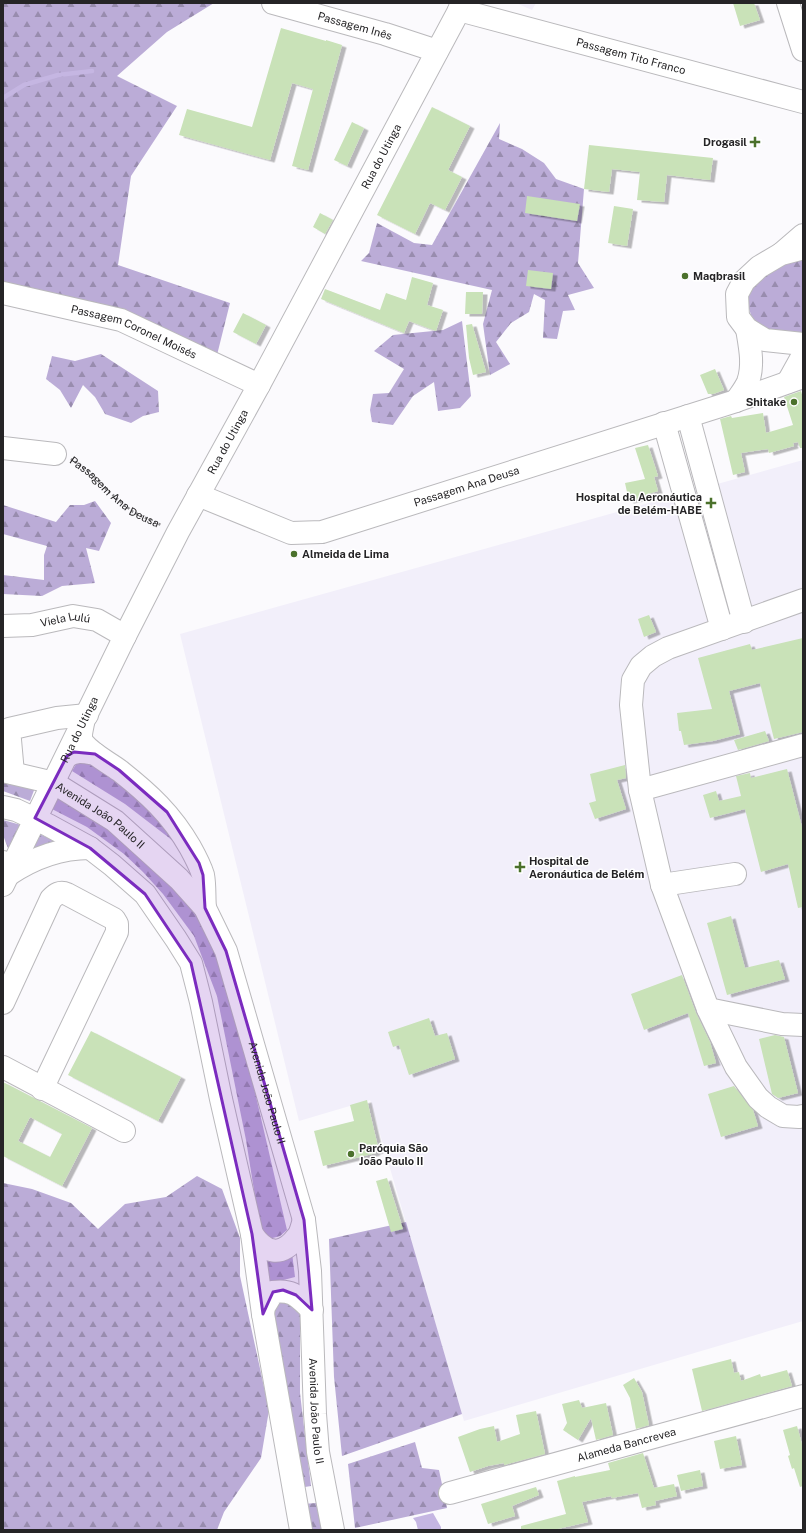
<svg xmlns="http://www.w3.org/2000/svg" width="806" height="1533" viewBox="0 0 806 1533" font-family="'Public Sans',sans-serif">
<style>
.built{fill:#f2effa}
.forest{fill:url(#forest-firs)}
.water{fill:#c5b6e2}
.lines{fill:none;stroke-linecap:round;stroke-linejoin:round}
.stream{stroke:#c5b6e2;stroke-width:4.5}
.building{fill:#c9e2b8;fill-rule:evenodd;filter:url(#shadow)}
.minor-casing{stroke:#bab9bc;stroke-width:24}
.major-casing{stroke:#bab9bc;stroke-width:24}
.highway-casing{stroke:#bab9bc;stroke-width:24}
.path{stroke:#8e8d90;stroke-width:2.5;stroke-dasharray:2 3;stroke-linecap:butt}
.minor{stroke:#fff;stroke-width:22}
.major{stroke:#fff;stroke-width:22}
.highway{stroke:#fff;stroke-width:22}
.marked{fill:#7b2cbf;fill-opacity:0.2;stroke:#7b2cbf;stroke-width:3;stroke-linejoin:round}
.poi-dot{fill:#4b712b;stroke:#fff;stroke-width:1.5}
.labels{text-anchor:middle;stroke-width:3;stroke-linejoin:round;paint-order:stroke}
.street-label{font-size:11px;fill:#252426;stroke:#fff}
.poi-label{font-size:11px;font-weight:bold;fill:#252426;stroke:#fff;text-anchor:start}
</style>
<defs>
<pattern id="forest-firs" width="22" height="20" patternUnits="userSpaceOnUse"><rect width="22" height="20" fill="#bbacd7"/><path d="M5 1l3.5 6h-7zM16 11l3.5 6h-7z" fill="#988cae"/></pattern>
<filter id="shadow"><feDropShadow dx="4.5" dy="2.5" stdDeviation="0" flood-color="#0004"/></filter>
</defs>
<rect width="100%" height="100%" fill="#fbfafd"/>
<path class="built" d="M516,3H536L532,10Z
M803,460V1321L464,1421L370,1100L299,1121L180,634Z"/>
<path class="forest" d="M3,3H214L167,32L117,76L177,106L131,176L118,265L230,303L217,355L3,287Z
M500,123L499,139L522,149L544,163L556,179L584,189L578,263L594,288L568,295L575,310L563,311L557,339L543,338L545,300L534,294L529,312L511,323L496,342L510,364L490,375L483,324L492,290L361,261L369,253L377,223L414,243L432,245Z
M803,258V338L760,327L751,315L746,299L754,285L779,265Z
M462,321L471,396L460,408L438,411L434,382L413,396L393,425L372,422L370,410L373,394L389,393L404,369L374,351L393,335L443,330Z
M101,354L158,391L159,412L143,416L131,423L105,414L95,397L83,385L71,408L60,390L46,379L52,356L75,361Z
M95,501L111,523L99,551L86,548L95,583L62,586L42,596L3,594V575L44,580V555L47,546L3,534V505L56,522L70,505H84Z
M81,756L138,792L199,863L168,837L125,804L72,771Z
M3,777L36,785L30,801L3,791Z
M60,791L102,818L202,916L228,976L287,1230L280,1236L269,1239L261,1234L246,1140L217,996L194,936L163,894L143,872L124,854L87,827L50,808Z
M3,820L21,825L9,851L3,835Z
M36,832L56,842L25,854Z
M197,1176L222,1189L240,1238V1276L269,1410L261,1458L224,1512L217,1530H3V1183L32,1189L71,1203L98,1229L125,1204L166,1197Z
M406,1222L462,1414L342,1456L334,1377L329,1239Z
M292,1253L295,1277L268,1284L263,1258Z
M281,1297L300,1304V1393L311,1486L299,1488L276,1328L274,1307Z
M415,1442L422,1468L439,1470L447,1508L355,1528L348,1464Z
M316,1503L322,1530H308L303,1504Z"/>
<path class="water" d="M433,1513L441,1527V1530H418L416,1522L413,1518Z"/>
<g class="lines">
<path class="stream" d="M3,98L24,85L58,75L92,71"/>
</g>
<path class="building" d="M733,3H754L760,20L740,26Z
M281,28L326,41V40L342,45L308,170L292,166L313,89L292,83L270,160L179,135L187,109L252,127Z
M432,107L470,126L448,170L462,177L445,210L430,203L415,234L377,215Z
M352,122L364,128L347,166L334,160Z
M589,145L713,158L710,180L667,175L664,202L637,200L640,172L612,169L609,192L584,189Z
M527,196L580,204L577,221L525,213Z
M614,206L633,209L627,246L608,243Z
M320,213L333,220L325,234L313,227Z
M528,270L553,273L551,289L526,286Z
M412,277L433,283L427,305L443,310L436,331L409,321L404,333L321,299L325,289L380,310L386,293L406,300Z
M466,292H483L482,314H465Z
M243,313L266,325L256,344L233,332Z
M472,324L486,372L473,375L469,358L466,325Z
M715,369L724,390L713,394H708L700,375Z
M801,391L803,398V448H800L798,442L793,443L794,446L769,453L768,449L741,453L745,472L733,475L720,419L731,416L732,418L763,413L766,433L793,425L784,397Z
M648,445L658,476L654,477L658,491L642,496V498L629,501L625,483L645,479L635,448Z
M649,615L656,632L644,637L638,619Z
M803,638V732L774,739L760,683L729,691L740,734L713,741L684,745L681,731H679L677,713L712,709L698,658L750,644L752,650Z
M765,731L769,741L738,750L734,740Z
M625,765L626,778L617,780L626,809L595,819L589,803L596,801L590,774Z
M787,769L803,831V907L798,908L788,864L761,872L745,809L710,818L703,795L716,791L719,801L741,796L736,776L750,773L751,778Z
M731,916L745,968L779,960L785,979L727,995L707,923Z
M682,975L696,1013L710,1042L716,1063L704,1066L688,1013L644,1030L631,994Z
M429,1018L435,1036L447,1033L455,1059L409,1075L399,1045L393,1047L388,1032Z
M91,1031L181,1077L158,1121L68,1075Z
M775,1035L784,1037L798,1093L778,1098L772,1094L759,1039Z
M3,1082L92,1128L62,1186L3,1156ZM30,1117L62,1134L50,1157L18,1141Z
M734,1086L753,1110L758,1126L721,1137L708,1094Z
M367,1100L379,1151L375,1152L376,1153L323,1166L314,1131L354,1121L350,1105Z
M387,1178L403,1229L391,1232L376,1181Z
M731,1359L734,1373L739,1372L741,1381L760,1374L761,1377L787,1370L792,1386L702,1411L692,1369Z
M634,1378L642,1392L649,1425L636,1429L630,1398L623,1385Z
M579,1400L582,1408L606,1403L613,1435L596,1440L591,1418L578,1440L563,1430L567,1423L562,1404Z
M536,1411L545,1454L504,1465V1463L488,1466L470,1472L458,1437L480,1429L494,1426L497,1442L520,1434L516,1415Z
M797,1426L803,1448V1486L800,1487L794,1468L792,1469L788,1456L790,1455L783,1430Z
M736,1436L742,1465L720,1469L714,1441Z
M643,1453L654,1488L674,1484L677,1496L655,1501L656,1505L642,1508L638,1493L612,1498L611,1496L582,1502L588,1522L553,1530H521V1526L566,1514L557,1481L575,1476V1477L610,1470L608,1463Z
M700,1470L703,1486L681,1491L677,1475Z
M536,1487L539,1495L512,1506L515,1516L488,1524L481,1504Z"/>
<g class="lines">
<defs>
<g id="minor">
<path id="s2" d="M273,3L385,34L437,51"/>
<path id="s3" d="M459,10L803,102"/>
<path id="s4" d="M3,293L121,320L259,385"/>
<path d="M736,401C740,395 745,389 748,382C754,365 750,347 747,329"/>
<path d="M688,416L744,622"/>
<path d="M664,423L722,629"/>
<path d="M3,448L55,454"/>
<path id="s5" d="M198,495L291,533L322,532L736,401L803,377"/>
<path d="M803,600L668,648L653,656L641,666L633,680L631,705L640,790L662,885L708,1009L736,1067L758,1098L768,1107L783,1116L799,1117L803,1116"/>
<path id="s6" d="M3,626L32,625L73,616L97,620L125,636"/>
<path d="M13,773L9,729L57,718L87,715"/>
<path d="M640,790L803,745"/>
<path id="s7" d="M3,885L125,636L178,532L259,385L463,3"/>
<path d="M662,885L735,874"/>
<path d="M3,1003L51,899C56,894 60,891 67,894L114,919L117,924V932L42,1089"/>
<path d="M708,1009L782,1024L803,1025"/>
<path d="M3,1067L124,1131"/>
<path id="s8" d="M450,1493L803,1396"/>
</g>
<g id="major">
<path d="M800,249L781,254L759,267L744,281L737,294L738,317L747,329L765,340L803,344"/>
<path d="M788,382L803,355"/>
<path d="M83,723C82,730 79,737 83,743C93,755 108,762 120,771C149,794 171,814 190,847C195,856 200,865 203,875C205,885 204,898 205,908"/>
<path d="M67,756C77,750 84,752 95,754"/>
<path id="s9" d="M3,771L54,783L115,821L179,879L205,908L226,951L304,1220L310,1271L315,1414L318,1452L333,1530"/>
<path d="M3,807L16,810L48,825L90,848L112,865L145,894L176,939L191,963L201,1002L221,1099L252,1234L263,1314L301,1530"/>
<path d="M3,862L8,875C33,858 60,848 90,848"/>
<path d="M252,1234C265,1253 281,1258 297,1237C301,1233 302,1225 304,1220"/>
<path d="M263,1314L264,1307L273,1292C293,1289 298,1297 312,1310"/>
</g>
<path id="highway" d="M788,3L803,50
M781,254L803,235"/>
</defs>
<use href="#minor" class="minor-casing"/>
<use href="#major" class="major-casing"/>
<use href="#highway" class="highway-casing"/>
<path class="path" id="s1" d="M71,459L91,473L108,491L133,512L161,525"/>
<use href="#minor" class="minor"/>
<use href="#major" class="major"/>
<use href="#highway" class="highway"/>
</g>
<path class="marked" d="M74,752L95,754L119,770L167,812L199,863L203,875L205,908L226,951L304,1220L312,1310L296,1295L283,1290L273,1292L263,1314L252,1234L191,963L145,894L90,848L35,818L67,756Z"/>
<g class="poi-dot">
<path d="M753 136h4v4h4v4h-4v4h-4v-4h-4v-4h4z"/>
<circle cx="685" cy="276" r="4"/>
<circle cx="794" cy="402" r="4"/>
<path d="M709 497h4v4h4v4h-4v4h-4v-4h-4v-4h4z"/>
<circle cx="294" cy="554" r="4"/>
<path d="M518 861h4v4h4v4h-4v4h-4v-4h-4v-4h4z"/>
<circle cx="351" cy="1154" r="4"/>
</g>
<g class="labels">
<g class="street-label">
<text dy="4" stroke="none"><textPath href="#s2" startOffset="85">Passagem Inês</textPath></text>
<text dy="4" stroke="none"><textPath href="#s3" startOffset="178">Passagem Tito Franco</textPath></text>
<text dy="4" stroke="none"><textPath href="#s7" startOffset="821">Rua do Utinga</textPath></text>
<text dy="4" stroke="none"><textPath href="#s4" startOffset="137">Passagem Coronel Moisés</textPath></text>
<text dy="4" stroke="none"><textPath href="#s7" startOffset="497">Rua do Utinga</textPath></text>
<text dy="4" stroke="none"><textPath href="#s5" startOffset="283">Passagem Ana Deusa</textPath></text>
<text dy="4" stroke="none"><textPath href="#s1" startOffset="55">Passagem Ana Deusa</textPath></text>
<text dy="4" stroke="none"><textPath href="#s6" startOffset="63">Viela Lulú</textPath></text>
<text dy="4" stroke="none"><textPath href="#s7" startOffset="173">Rua do Utinga</textPath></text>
<text dy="4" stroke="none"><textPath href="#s9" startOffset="109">Avenida João Paulo II</textPath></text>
<text dy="4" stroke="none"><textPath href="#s9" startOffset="445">Avenida João Paulo II</textPath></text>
<text dy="4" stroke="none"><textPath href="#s9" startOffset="769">Avenida João Paulo II</textPath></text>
<text dy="4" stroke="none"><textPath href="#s8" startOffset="183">Alameda Bancrevea</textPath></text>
</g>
<g class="poi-label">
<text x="747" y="146" text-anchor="end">Drogasil</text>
<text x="693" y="280">Maqbrasil</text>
<text x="786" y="406" text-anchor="end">Shitake</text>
<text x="702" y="501" text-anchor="end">Hospital da Aeronáutica<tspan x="702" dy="13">de Belém-HABE</tspan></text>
<text x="302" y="558">Almeida de Lima</text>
<text x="529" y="865">Hospital de<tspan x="529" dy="13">Aeronáutica de Belém</tspan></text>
<text x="359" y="1152">Paróquia São<tspan x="359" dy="13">João Paulo II</tspan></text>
</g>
</g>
<rect width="806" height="1533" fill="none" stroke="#252426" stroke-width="8"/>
</svg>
